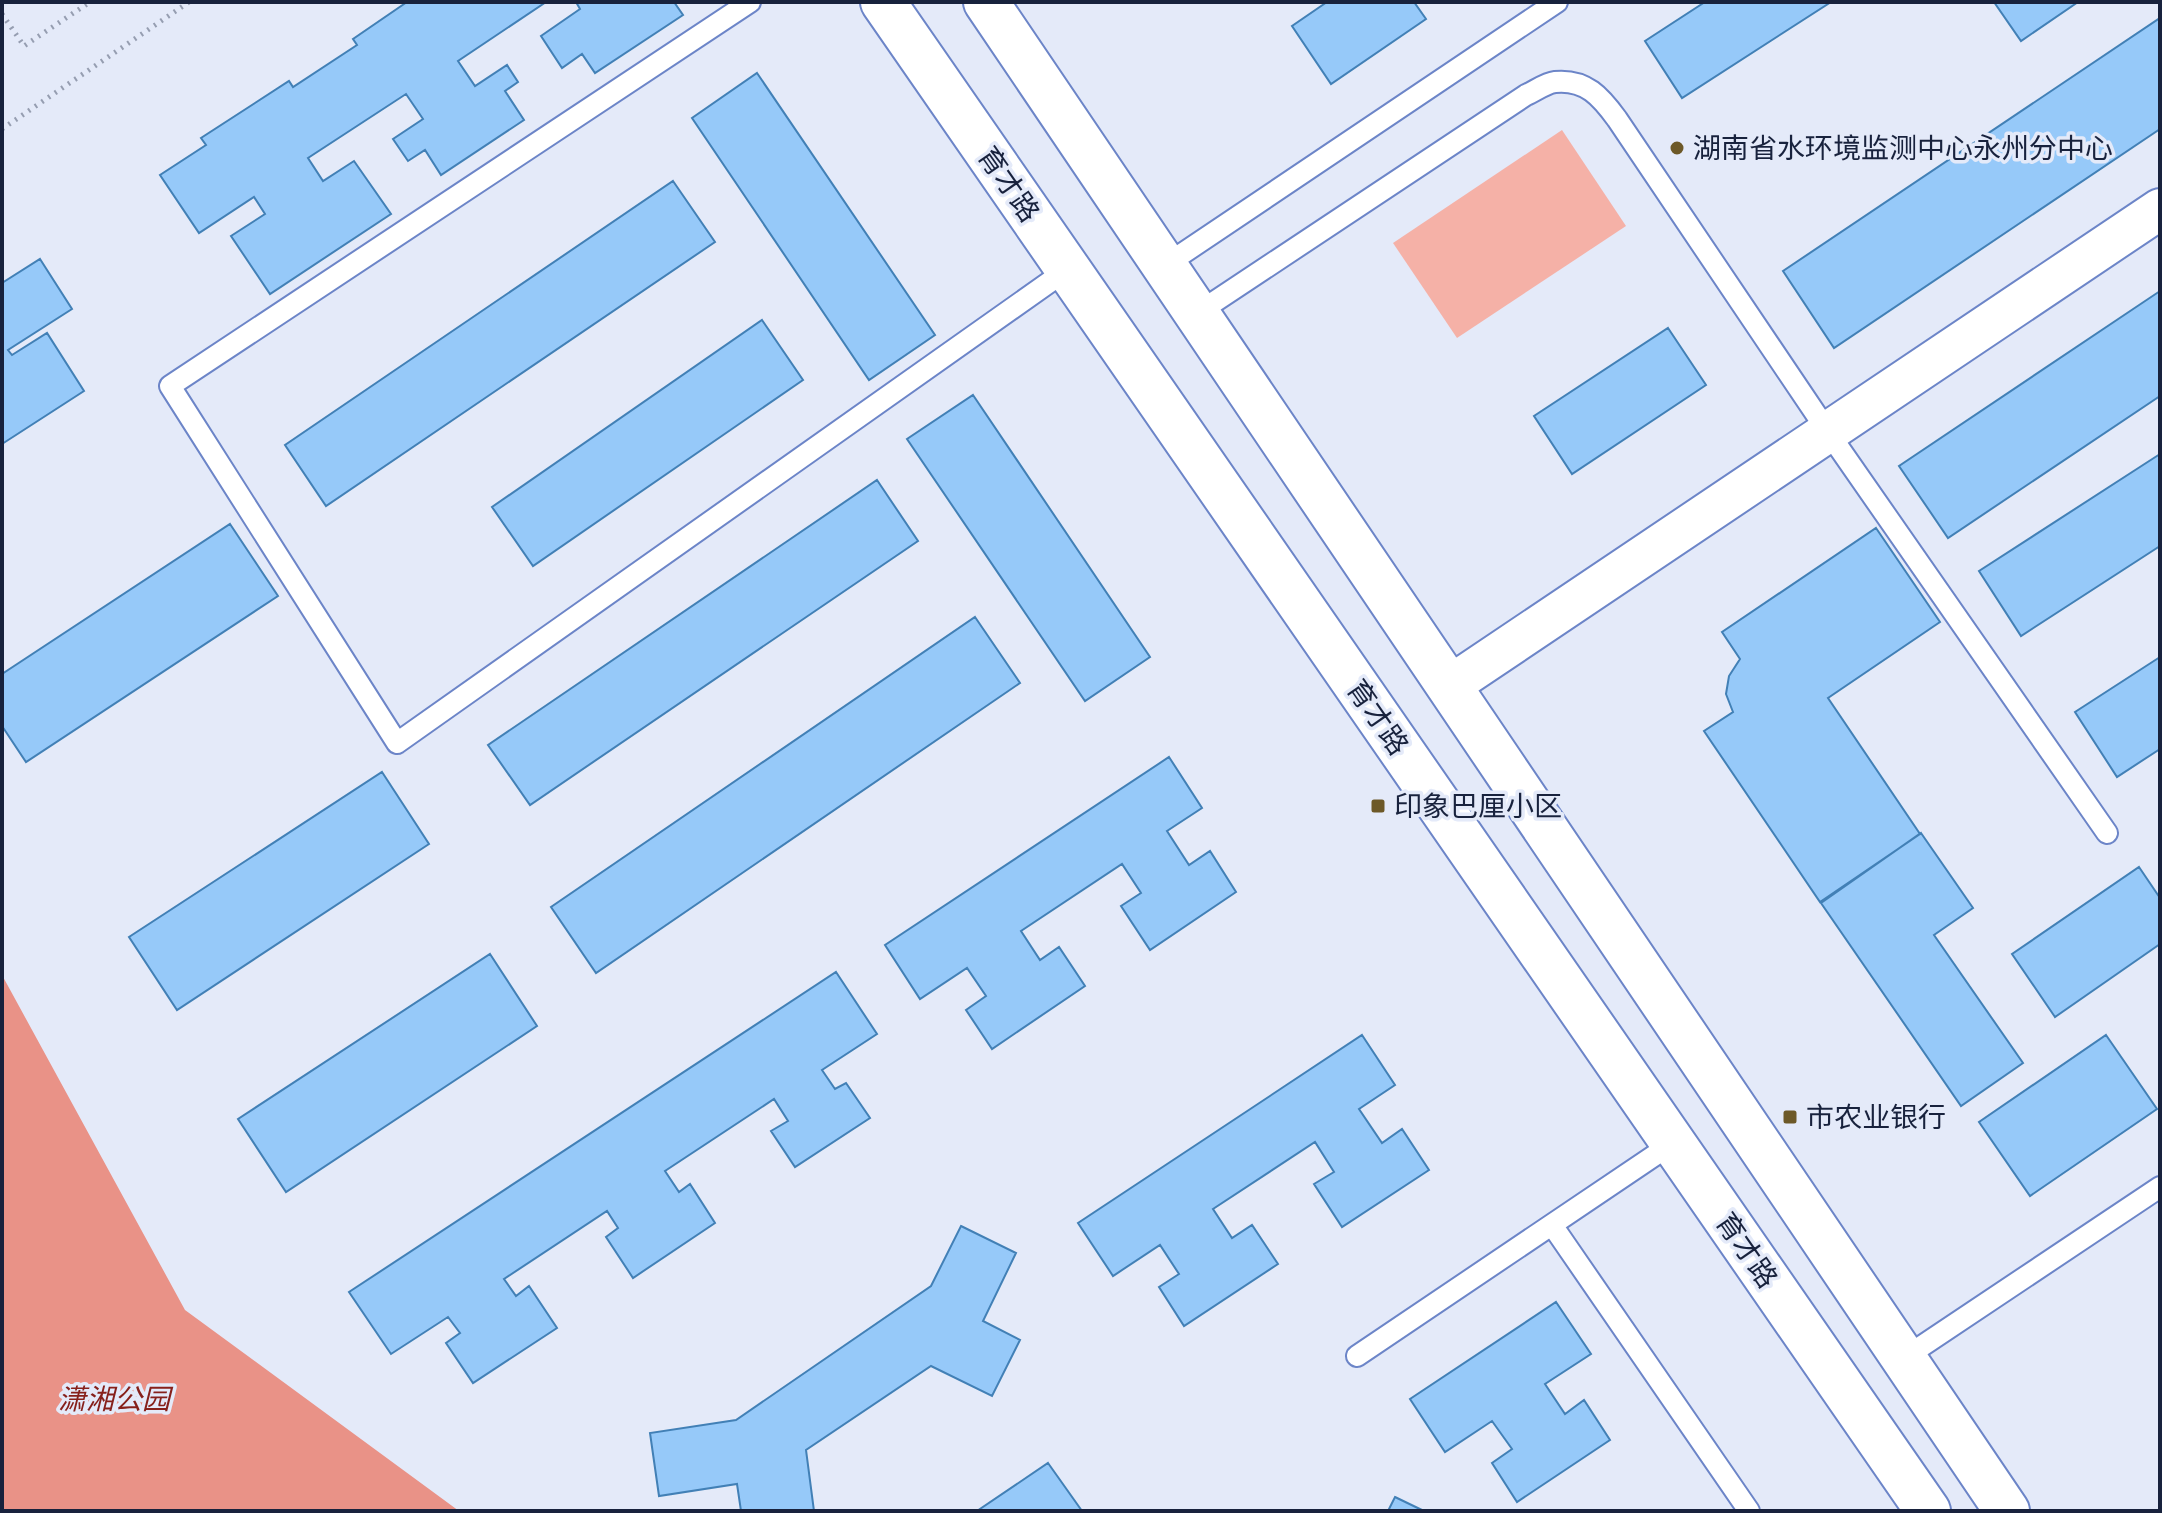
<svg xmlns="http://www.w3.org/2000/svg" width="2162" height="1513" viewBox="0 0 2162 1513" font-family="'Zilla Slab','Noto Sans SC',serif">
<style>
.green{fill:#f5b1a7}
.forest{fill:#e99287}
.building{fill:#96c9f9;stroke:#4280b6;stroke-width:2}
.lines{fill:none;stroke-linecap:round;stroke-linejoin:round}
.service-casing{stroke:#6c85c8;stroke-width:24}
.minor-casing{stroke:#6c85c8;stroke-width:44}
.secondary-casing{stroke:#6c85c8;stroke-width:48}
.path{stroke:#969eb1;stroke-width:5;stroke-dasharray:2 6;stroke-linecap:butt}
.service{stroke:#fff;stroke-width:20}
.minor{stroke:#fff;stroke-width:40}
.secondary{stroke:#fff;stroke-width:44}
.poi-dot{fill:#6d5928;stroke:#e4eaf9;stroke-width:3}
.labels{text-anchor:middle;stroke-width:7;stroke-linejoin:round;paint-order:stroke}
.poi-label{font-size:28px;fill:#18223d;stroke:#e4eaf9;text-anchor:start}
.street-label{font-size:28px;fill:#18223d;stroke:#e4eaf9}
.park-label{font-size:28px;font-style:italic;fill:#86201b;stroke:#e4eaf9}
</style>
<rect width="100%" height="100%" fill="#e4eaf9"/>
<path class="green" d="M1562,130L1626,226L1457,338L1393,243Z"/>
<path class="forest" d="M2,975L185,1310L459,1511H2Z"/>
<path class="building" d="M407,2H546L458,61L475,86L507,65L518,82L505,91L524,120L441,175L425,150L408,161L393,139L423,119L406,94L308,158L323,181L354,161L391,214L270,294L231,236L265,214L254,197L199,233L160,175L206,145L201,138L289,81L293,87L357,45L353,39Z
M576,2H674L683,15L595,73L582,54L562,68L541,36L580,9Z
M1327,2H1414L1426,19L1331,84L1292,26Z
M1705,2H1831L1682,98L1645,41Z
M1994,2H2078L2021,41Z
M2160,18V129L1834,348L1783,271Z
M757,73L935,335L869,380L692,118Z
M673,181L715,242L326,506L285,445Z
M40,259L72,309L8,350L12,355L47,333L84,391L2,444V283Z
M2160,291V396L1948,538L1899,466Z
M762,320L803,380L533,566L492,507Z
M1668,328L1706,385L1572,474L1534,416Z
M973,395L1150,657L1085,701L907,439Z
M2160,454V546L2021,636L1979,571Z
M877,480L918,541L530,805L488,745Z
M230,524L278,596L26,762L2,726V674Z
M1876,528L1940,622L1828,698L1920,834L1820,902L1704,731L1733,712L1726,694L1729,676L1740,659L1722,632Z
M975,617L1020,683L596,973L551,907Z
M2160,657V749L2117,777L2075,712Z
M1169,757L1202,808L1167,831L1189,865L1210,851L1236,892L1150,950L1121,906L1141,893L1122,864L1021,931L1040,960L1059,947L1085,986L992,1049L966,1010L986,996L967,968L920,999L885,945Z
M382,772L429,844L177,1010L129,937Z
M1921,833L1973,908L1934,935L2023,1063L1961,1106L1821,903Z
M2139,867L2160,898V944L2055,1017L2012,954Z
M490,954L537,1026L286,1192L238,1119Z
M836,972L877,1034L822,1070L835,1089L846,1083L870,1118L795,1167L771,1131L788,1121L774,1099L665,1171L679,1192L690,1184L715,1223L633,1278L606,1237L618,1228L607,1211L504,1279L516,1296L529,1286L557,1328L473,1383L446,1343L460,1333L448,1317L391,1354L349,1292Z
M1362,1035L1395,1085L1359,1109L1382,1143L1402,1129L1429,1170L1342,1227L1314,1184L1334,1172L1315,1142L1213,1209L1232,1238L1252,1225L1278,1264L1184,1326L1159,1287L1179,1274L1160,1245L1113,1276L1078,1223Z
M2106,1035L2157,1109L2030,1196L1979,1122Z
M961,1226L1016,1253L983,1321L1020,1340L992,1396L931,1366L806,1450L814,1511H741L737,1484L659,1496L650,1433L736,1420L931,1286Z
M1556,1302L1591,1354L1545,1384L1565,1414L1584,1400L1610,1440L1517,1502L1492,1463L1512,1449L1492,1421L1445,1452L1410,1399Z
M1048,1463L1082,1511H977Z
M1395,1497L1424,1511H1388Z"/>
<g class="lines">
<defs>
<path id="service" d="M750,2L170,386L397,743L1068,269
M1164,266L1557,2
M1196,314L1526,95C1535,91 1546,83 1555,82C1586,79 1601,97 1617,119L1828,432L2107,833
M1552,1225L1749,1511
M1357,1356L1673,1143
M1904,1358L2160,1187"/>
<path id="minor" d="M1448,687L2160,209"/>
<path id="secondary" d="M883,2L1928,1511
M986,2L2007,1511"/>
</defs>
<use href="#service" class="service-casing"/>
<use href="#minor" class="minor-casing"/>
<use href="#secondary" class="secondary-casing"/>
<path class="path" d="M2,14L24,46L90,2
M2,129L189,2"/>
<use href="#service" class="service"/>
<use href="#minor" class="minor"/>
<use href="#secondary" class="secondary"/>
</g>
<g class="poi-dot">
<circle cx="1677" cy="148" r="8"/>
<rect x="1370" y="798" width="16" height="16" rx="4"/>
<rect x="1782" y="1109" width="16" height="16" rx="4"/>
</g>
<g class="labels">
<g class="poi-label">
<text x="1693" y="158">湖南省水环境监测中心永州分中心</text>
<text x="1394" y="816">印象巴厘小区</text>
<text x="1806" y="1127">市农业银行</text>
</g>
<g class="street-label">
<text transform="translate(1009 184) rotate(55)" y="10">育才路</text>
<text transform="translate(1378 717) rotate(55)" y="10">育才路</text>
<text transform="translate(1747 1250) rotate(55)" y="10">育才路</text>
</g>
<g class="park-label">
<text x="114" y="1409">潇湘公园</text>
</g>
</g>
<rect width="2162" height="1513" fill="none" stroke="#18223d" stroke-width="8"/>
</svg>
